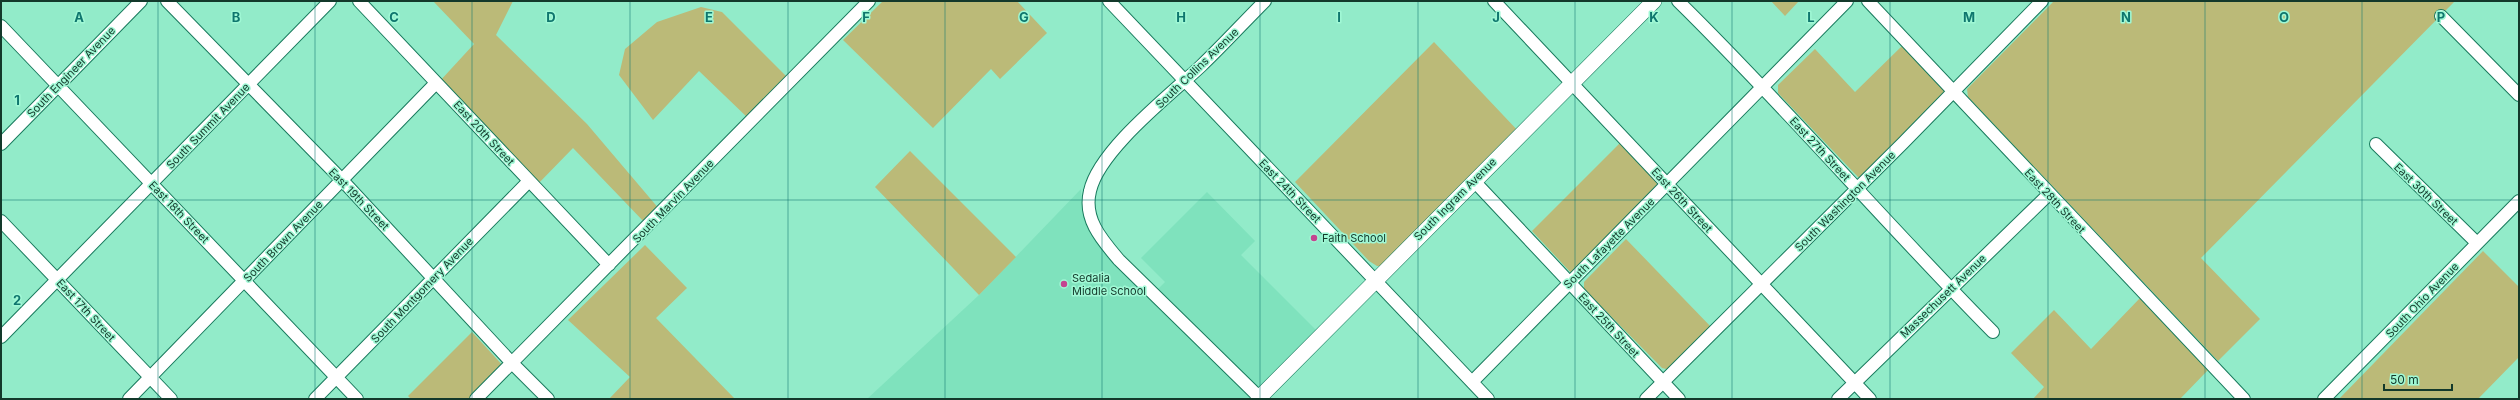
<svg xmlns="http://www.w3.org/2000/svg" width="2520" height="400" viewBox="0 0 2520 400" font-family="Inter,sans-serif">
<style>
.built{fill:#7fe2bd}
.green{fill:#bbba78}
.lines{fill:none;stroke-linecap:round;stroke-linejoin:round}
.minor-casing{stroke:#187a5d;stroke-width:14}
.major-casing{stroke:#187a5d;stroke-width:16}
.minor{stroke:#fff;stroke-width:12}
.major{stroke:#fff;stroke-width:15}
.grid{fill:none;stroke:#0f766e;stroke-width:1;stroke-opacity:0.55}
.poi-dot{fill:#c44490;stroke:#a0f8d5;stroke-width:1.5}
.labels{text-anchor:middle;stroke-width:3;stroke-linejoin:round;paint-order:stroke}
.street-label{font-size:11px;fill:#13392b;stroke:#a0f8d5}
.poi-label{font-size:11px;fill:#13392b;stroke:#a0f8d5;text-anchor:start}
.grid-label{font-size:13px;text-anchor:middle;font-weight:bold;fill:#0f766e;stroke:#a0f8d5;stroke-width:3;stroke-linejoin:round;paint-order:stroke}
</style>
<rect width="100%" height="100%" fill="#92ebc9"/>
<path class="built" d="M1081,189L1082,211L1091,236L1252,397L1249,399H867L979,295Z
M1207,192L1255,241L1241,255L1318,332L1260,390L1158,289L1165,282L1141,258Z"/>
<path class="green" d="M433,1H513L496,35L587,124L660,210L646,224L573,148L536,186L439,82L474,44Z
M883,1H1017L1047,33L1000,79L991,69L933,128L843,40Z
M1771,1H1799L1785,16Z
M2054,1H2455L2201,258L2260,319L2218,361L1968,97L1967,89Z
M701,7L722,12L790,80L749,119L699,71L653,120L619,75L625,49L657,22Z
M1434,42L1520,133L1386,266H1377L1369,261L1295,182Z
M1904,44L1946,90L1944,97L1865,178L1858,177L1778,93V85L1815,49L1855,92Z
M1621,142L1664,187L1574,276L1532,231Z
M910,151L1016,257L979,295L875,187Z
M1626,239L1713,329L1670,370L1662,368L1584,289V282Z
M645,245L687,288L656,318L735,399H609L630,377L568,320Z
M2483,251L2519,287V357L2478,399H2339Z
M2140,298L2208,370L2180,399H2033L2044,387L2011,353L2054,310L2091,349Z
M472,332L506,369L475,399H411L408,396Z"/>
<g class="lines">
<defs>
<path id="minor" d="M167,1L342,180L511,362L548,399
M359,1L609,265
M1109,1L1488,399
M1494,1L1870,399
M1678,1C1787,108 1886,224 1993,332
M1868,1L2244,399
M2441,16L2519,95
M1,26L357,399
M1,144L141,1
M2376,144L2477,243
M1474,181L1679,399
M1,221L171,399
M1,337L330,1
M1472,382L1847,1
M1260,398L1119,260C1102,240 1083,219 1090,191C1099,150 1170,95 1201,66C1223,45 1244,22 1265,1
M129,399L436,83
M315,399L529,181
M476,399L869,1
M1646,399L1903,143L2042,1
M1838,399L2049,194
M2324,399L2519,201"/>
<path id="major" d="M1258,399L1654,1"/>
</defs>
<use href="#minor" class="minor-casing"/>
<use href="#major" class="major-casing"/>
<use href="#minor" class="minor"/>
<use href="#major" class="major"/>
</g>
<path class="grid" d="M158,1V399M315,1V399M472,1V399M630,1V399M788,1V399M945,1V399M1102,1V399M1260,1V399M1418,1V399M1575,1V399M1732,1V399M1890,1V399M2048,1V399M2205,1V399M2362,1V399M1,200H2519"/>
<g class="poi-dot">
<circle cx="1314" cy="238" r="4"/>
<circle cx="1064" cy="284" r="4"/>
</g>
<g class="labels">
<g class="street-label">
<text transform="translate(1197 68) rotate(-44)" y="4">South Collins Avenue</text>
<text transform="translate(71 72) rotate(-46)" y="4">South Engineer Avenue</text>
<text transform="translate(208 126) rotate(-46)" y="4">South Summit Avenue</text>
<text transform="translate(484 133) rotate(47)" y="4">East 20th Street</text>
<text transform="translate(1820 149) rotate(47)" y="4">East 27th Street</text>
<text transform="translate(1290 191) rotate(46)" y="4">East 24th Street</text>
<text transform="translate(2426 194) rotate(44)" y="4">East 30th Street</text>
<text transform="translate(359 199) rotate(46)" y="4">East 19th Street</text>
<text transform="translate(1455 199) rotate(-45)" y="4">South Ingram Avenue</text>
<text transform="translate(1682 200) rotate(47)" y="4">East 26th Street</text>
<text transform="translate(673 201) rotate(-46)" y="4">South Marvin Avenue</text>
<text transform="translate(1845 201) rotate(-45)" y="4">South Washington Avenue</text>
<text transform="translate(2055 201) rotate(47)" y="4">East 28th Street</text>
<text transform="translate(179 212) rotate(46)" y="4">East 18th Street</text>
<text transform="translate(283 241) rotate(-46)" y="4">South Brown Avenue</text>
<text transform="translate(1609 243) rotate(-45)" y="4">South Lafayette Avenue</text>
<text transform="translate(422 290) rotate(-46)" y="4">South Montgomery Avenue</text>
<text transform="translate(1943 296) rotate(-44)" y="4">Massechusett Avenue</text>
<text transform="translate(2422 300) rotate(-46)" y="4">South Ohio Avenue</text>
<text transform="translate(86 310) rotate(47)" y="4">East 17th Street</text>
<text transform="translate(1609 325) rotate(47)" y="4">East 25th Street</text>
</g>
<g class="poi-label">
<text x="1322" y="242">Faith School</text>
<text x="1072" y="282">Sedalia<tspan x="1072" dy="13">Middle School</tspan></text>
</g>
</g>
<g class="grid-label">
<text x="79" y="22">A</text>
<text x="236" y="22">B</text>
<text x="394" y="22">C</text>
<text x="551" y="22">D</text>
<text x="709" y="22">E</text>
<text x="866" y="22">F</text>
<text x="1024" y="22">G</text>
<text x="1181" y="22">H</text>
<text x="1339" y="22">I</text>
<text x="1496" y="22">J</text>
<text x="1654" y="22">K</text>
<text x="1811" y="22">L</text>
<text x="1969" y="22">M</text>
<text x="2126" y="22">N</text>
<text x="2284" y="22">O</text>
<text x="2441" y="22">P</text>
<text x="17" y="105">1</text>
<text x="17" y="305">2</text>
</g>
<rect width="2520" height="400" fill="none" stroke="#13392b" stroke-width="4"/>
<path d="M2384 384v6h68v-6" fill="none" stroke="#13392b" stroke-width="2"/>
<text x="2390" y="384" font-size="12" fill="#13392b" stroke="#a0f8d5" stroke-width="3" paint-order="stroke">50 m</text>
</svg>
